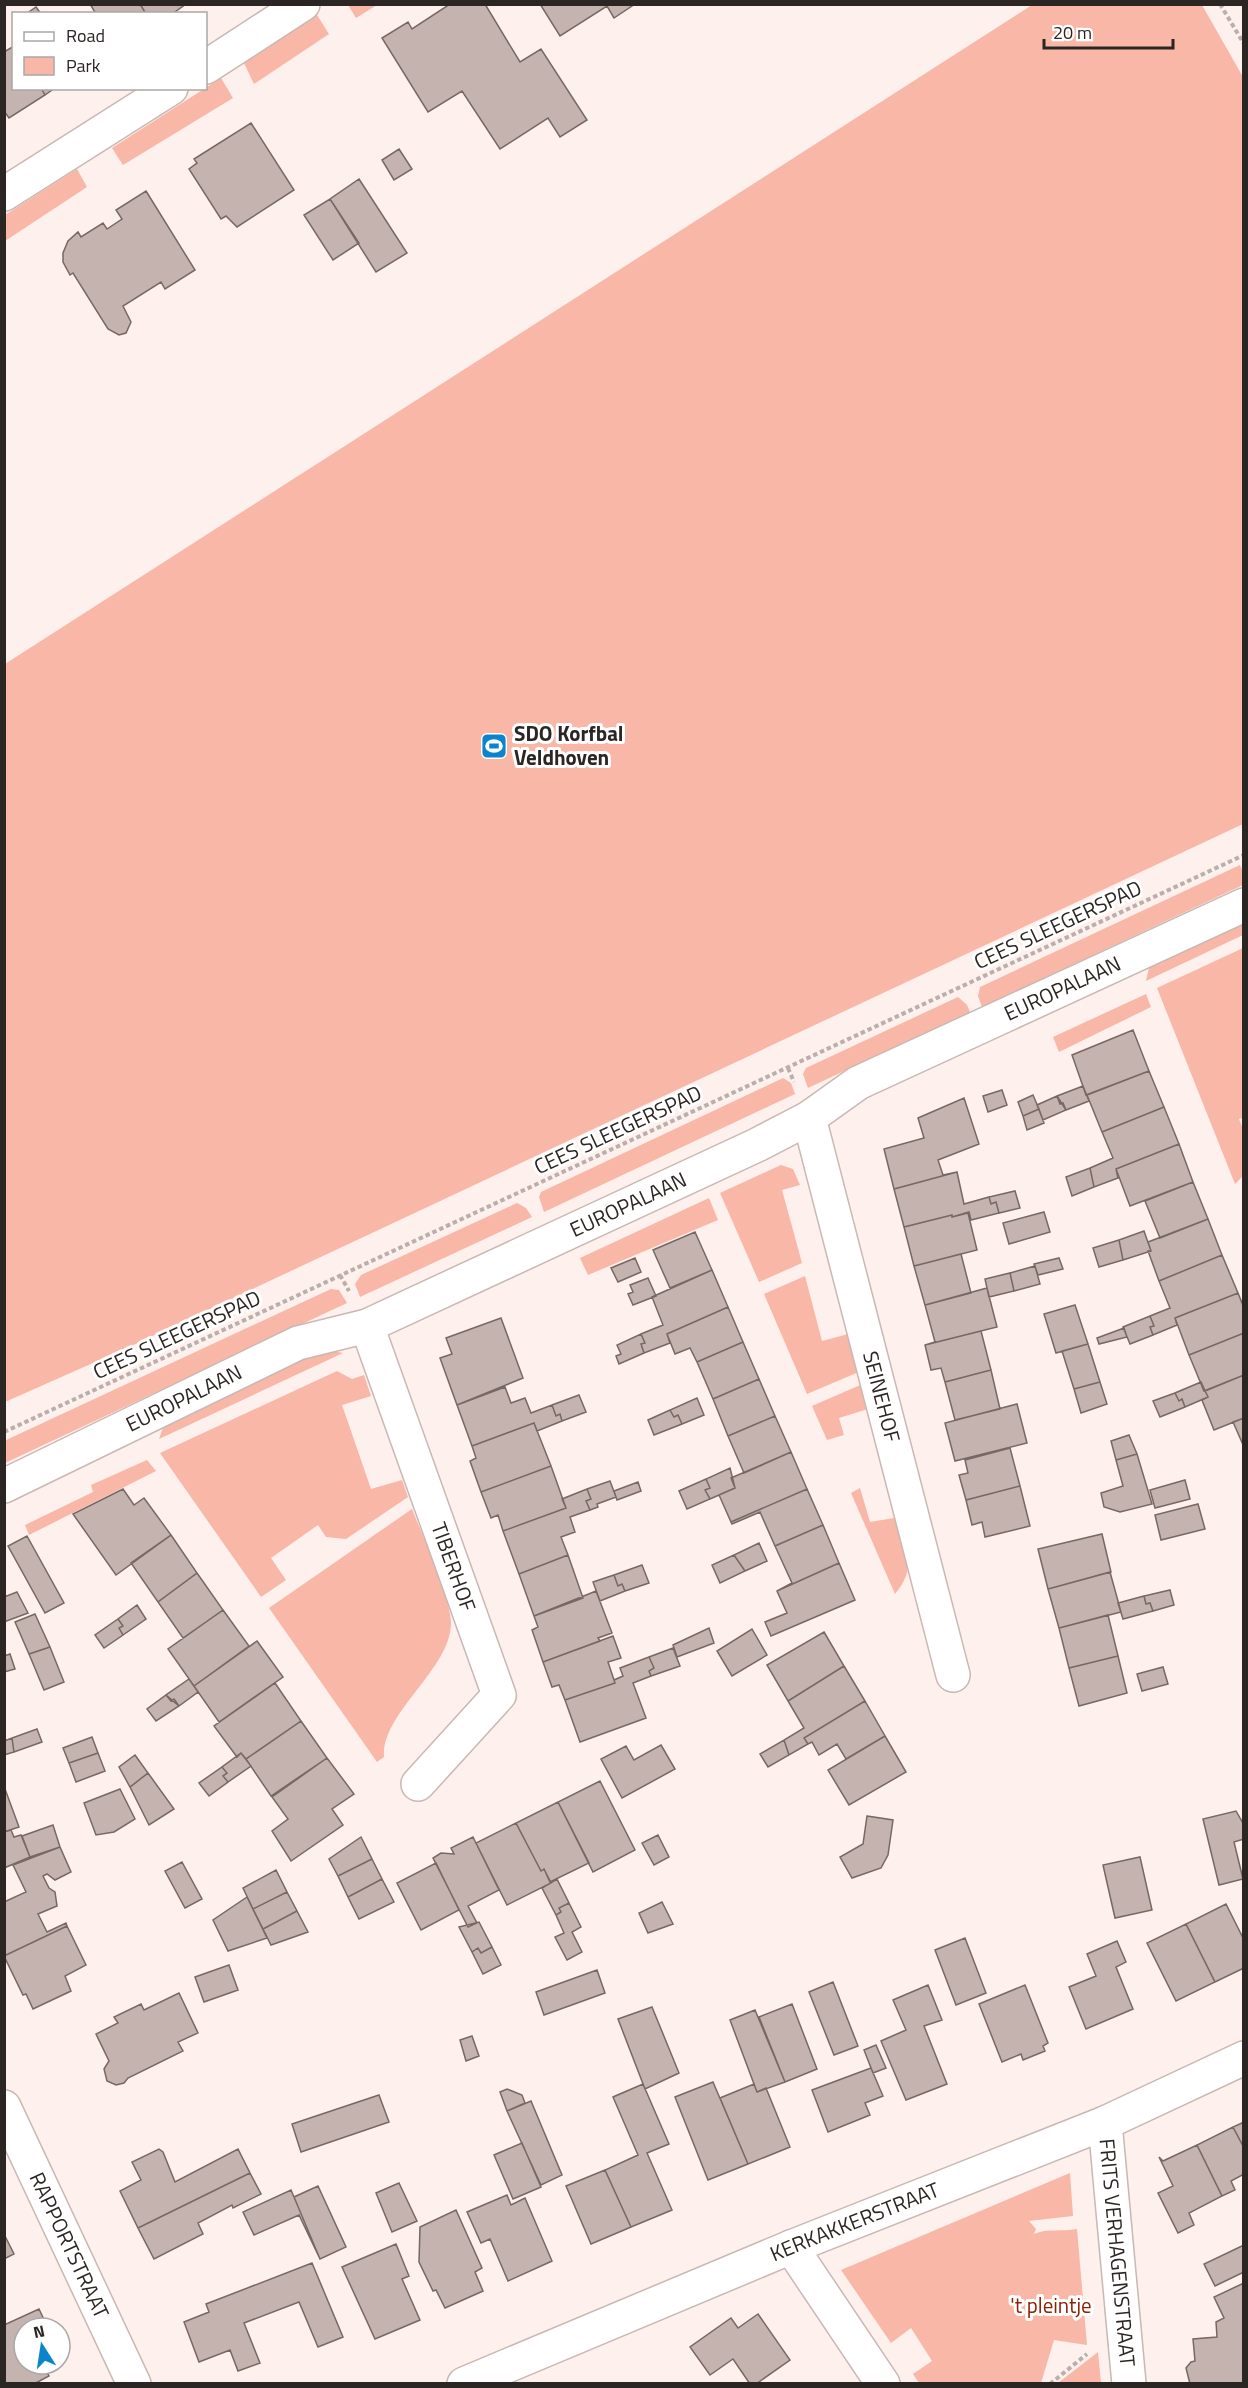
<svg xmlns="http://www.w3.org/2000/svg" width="1248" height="2388" viewBox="0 0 1248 2388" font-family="'Titillium Web',sans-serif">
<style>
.green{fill:#f8b7a7}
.building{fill:#c4b3af;stroke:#776864;stroke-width:1.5}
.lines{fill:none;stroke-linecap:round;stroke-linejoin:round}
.minor-casing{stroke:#c9b8b4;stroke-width:36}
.path{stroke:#bbafac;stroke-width:4;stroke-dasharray:4.5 3;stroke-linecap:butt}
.minor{stroke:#fff;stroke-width:33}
.labels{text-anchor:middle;stroke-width:6;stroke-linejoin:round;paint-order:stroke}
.poi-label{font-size:21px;font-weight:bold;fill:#2b2523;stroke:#fff;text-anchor:start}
.street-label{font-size:21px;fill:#2b2523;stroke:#fff}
.park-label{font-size:21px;fill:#8c2205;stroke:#fff}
</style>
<rect width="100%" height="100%" fill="#fef0ec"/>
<path class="green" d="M348,5H377L356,18Z
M1032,5H1202L1243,77V824L129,1347L5,1402V664Z
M317,15L329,34L254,84L244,63Z
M221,78L233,98L123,165L112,148Z
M77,169L87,187L5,241V215Z
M1240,865L1243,872V885L982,1007L978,996L980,987Z
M1243,919V935L1146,981L1149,967Z
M1243,948L1244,1118L1239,1119L1243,1129L1244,1175L1235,1184L1157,988Z
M1146,994L1151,1007L1059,1052L1053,1037Z
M958,997L967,1005L970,1012L808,1088L803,1074L806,1068Z
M783,1078L791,1083L795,1094L544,1212L539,1197L541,1192Z
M781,1165L793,1169L800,1185L782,1190L802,1263L759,1282L720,1193Z
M709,1198L718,1220L588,1275L580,1258Z
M517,1203L526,1208L532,1217L360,1297L355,1284L361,1275Z
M805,1276L822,1341L852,1333L861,1371L807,1394L764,1294Z
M331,1289L339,1290L347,1303L5,1463L4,1441Z
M328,1350L343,1353L159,1439L164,1425L314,1352Z
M337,1371L352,1379L364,1375L371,1396L342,1405L371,1489L402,1480L408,1497L346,1539L326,1537L318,1525L271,1558L286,1580L261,1597L160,1453Z
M865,1383L871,1408L839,1418L844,1435L827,1440L812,1406Z
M147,1460L156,1471L29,1535L25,1525L93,1492L91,1485Z
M860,1488L870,1522L900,1517C906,1549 918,1567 895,1594L851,1493Z
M412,1509C422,1534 451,1599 451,1623C451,1669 381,1713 384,1757L377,1762L269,1608Z
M1070,2173L1073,2216L1029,2221L1036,2229L1034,2234C1047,2228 1062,2232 1077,2229L1087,2345L1054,2340L1041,2383H919L913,2374L932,2361L911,2328L891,2343L841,2270Z
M1098,2352L1101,2383H1058Z"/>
<path class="building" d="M90,4H140L146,14H96Z
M140,4H186L172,14H146Z
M450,4H485L520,62L541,49L587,120L560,137L548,118L500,149L462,91L428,112L382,38L408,22L412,29Z
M540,4H635L614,18L607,6L560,36Z
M36,7L41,14H26Z
M14,46V88H41L45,95L9,118L4,111V52Z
M41,88H55L45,95Z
M251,123L294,190L237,227L226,216L221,219L189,169L197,163L194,159Z
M399,149L412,169L394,180L382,160Z
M359,179L407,253L376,272L330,199Z
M146,191L195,270L165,289L161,282L123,306L131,322L126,333L119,335L108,329L73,273L70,275L63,262V253L68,241L78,232L81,237L103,223L107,229L122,219L116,210Z
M330,199L359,243L333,260L304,215Z
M1133,1030L1149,1071L1086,1095L1072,1055Z
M1149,1071L1164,1107L1102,1132L1087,1095Z
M1083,1086L1089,1101L1066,1110L1063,1103L1060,1104L1057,1096Z
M1002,1090L1007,1105L988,1112L983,1096Z
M1033,1095L1039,1109L1023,1116L1018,1102Z
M1057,1096L1066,1110L1043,1120L1037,1105Z
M964,1098L979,1144L938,1160L943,1175L957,1172L894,1189L884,1149L924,1138L918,1118Z
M1164,1107L1179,1144L1116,1169L1118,1178L1094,1187L1090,1168L1113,1158L1102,1132Z
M1039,1109L1044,1123L1027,1130L1023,1116Z
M1179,1144L1193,1182L1130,1206L1116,1169Z
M1090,1168L1094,1187L1072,1196L1066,1177Z
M957,1172L964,1204L989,1197L991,1204L996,1202L999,1213L971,1220L969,1212L952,1217V1215L904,1227L894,1189Z
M1193,1182L1208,1219L1160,1238L1145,1201Z
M1015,1191L1020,1208L999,1213L996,1202L991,1204L989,1197Z
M1044,1212L1050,1232L1009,1244L1003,1223Z
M968,1213L977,1250L914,1266L904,1227L952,1215V1217Z
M1208,1219L1222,1255L1159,1281L1148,1251H1151L1148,1242Z
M1144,1231L1151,1251L1123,1260L1119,1240Z
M695,1232L712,1270L670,1288L653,1250Z
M1119,1240L1123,1260L1099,1267L1093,1248Z
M961,1254L971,1293L925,1305L914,1266Z
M1222,1255L1238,1293L1175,1318L1177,1325L1153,1335L1150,1327L1154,1326L1150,1316L1170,1308L1159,1281Z
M635,1258L641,1272L618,1282L611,1268Z
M1059,1258L1063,1269L1038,1275L1034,1264Z
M1035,1266L1040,1284L1014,1291L1010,1273Z
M712,1270L728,1307L667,1334L670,1343L644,1353L641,1344L645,1343L641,1334L663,1325L652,1297Z
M1010,1273L1014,1291L989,1297L985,1279Z
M648,1278L656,1296L633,1305L628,1294L633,1292L630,1285Z
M987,1288L997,1327L925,1345L935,1342L925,1305Z
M1238,1293L1244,1308V1333L1189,1355L1175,1318Z
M1075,1305L1088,1344L1056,1353L1044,1314Z
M728,1307L743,1342L697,1362L690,1348L675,1354L667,1334Z
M1150,1316L1154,1326L1150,1327L1153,1335L1130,1344L1123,1327Z
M501,1318L523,1378L457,1405L440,1358L452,1354L446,1338Z
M1124,1328L1127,1337L1099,1344L1097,1338Z
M981,1331L991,1370L945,1382L941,1368L931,1370L925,1345Z
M1244,1333V1375L1204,1391L1189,1355Z
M641,1334L645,1343L641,1344L644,1353L619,1364L616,1356L621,1354L617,1345Z
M743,1342L759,1379L713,1399L697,1362Z
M1088,1344L1100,1382L1074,1389L1062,1351Z
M991,1370L1000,1409L955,1420L945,1382Z
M1244,1375V1418L1214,1430L1202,1400L1208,1397L1205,1391Z
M759,1379L775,1416L728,1436L713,1399Z
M1100,1382L1107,1404L1081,1413L1074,1389Z
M1201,1382L1208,1397L1185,1407L1182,1399L1179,1401L1175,1393Z
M505,1387L511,1403L525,1398L531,1413L552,1405L556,1416L560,1414L562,1421L537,1431L534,1423L472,1446L457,1405Z
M1175,1393L1179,1401L1182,1399L1185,1407L1160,1417L1153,1401Z
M579,1395L586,1412L562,1421L560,1414L556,1416L552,1405Z
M697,1398L704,1415L682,1424L678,1415L674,1417L670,1410Z
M1017,1404L1027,1443L955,1461L945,1423Z
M670,1410L674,1417L678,1415L682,1424L654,1435L648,1420Z
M775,1416L791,1452L744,1473L728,1436Z
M1244,1418V1447L1233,1422Z
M534,1423L551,1466L481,1492L470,1461L476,1458L472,1446Z
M1129,1435L1137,1454L1116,1460L1111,1441Z
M1010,1448L1020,1486L966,1500L959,1475L968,1473L965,1460Z
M791,1452L807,1489L731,1522L719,1495L735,1488L731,1478Z
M1137,1454L1152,1504L1120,1512L1104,1507L1101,1493L1123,1486L1116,1460Z
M551,1466L566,1508L503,1531L498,1515L491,1518L481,1492Z
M730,1468L735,1488L710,1499L705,1490L710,1488L706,1479Z
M706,1479L710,1488L705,1490L710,1499L687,1509L679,1491Z
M1185,1480L1190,1499L1155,1508L1150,1490Z
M610,1481L616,1497L597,1504L598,1507L590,1510L586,1501L591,1499L587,1489Z
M638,1482L641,1491L617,1500L614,1491Z
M1020,1486L1030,1526L985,1537L982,1522L972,1525L966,1500Z
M123,1489L134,1505L144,1498L171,1535L116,1575L73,1514Z
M587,1489L591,1499L586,1501L590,1510L570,1517L575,1532L561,1537L568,1555L519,1574L503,1531L566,1508L562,1499Z
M807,1489L823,1525L775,1546L760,1512L732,1524L731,1522Z
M1198,1504L1205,1529L1161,1540L1155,1515Z
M823,1525L839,1563L777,1591L792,1583L775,1546Z
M1102,1534L1111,1572L1048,1589L1038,1549Z
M171,1535L197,1573L158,1602L131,1563Z
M27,1536L64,1603L45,1613L8,1546Z
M759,1543L767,1561L745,1571L734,1555Z
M568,1555L583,1598L534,1616L519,1574Z
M734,1555L745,1571L720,1583L712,1565Z
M839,1563L855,1600L771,1636L765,1622L787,1613L777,1591Z
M642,1565L649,1583L625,1591L622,1584L618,1586L614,1575Z
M1110,1572L1121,1612L1059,1628L1048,1589Z
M197,1573L223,1610L183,1638L158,1602Z
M614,1575L618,1586L622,1584L625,1591L600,1601L593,1582Z
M1170,1590L1174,1605L1153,1611L1150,1603L1146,1604L1144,1596Z
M596,1591L612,1633L598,1638L600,1641L543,1662L532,1630L538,1627L534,1616Z
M17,1592L28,1613L4,1622V1597Z
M1144,1596L1146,1604L1150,1603L1153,1611L1123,1619L1118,1603Z
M137,1605L146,1619L123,1635L119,1628L123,1626L118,1619Z
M223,1610L249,1646L194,1686L168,1649Z
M35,1614L50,1647L29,1654L15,1622Z
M1108,1615L1118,1656L1069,1668L1059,1628Z
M118,1619L123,1626L119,1628L123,1635L104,1648L95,1635Z
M709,1628L714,1643L677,1657L673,1645Z
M752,1629L767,1655L732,1676L717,1651Z
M824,1632L844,1666L788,1701L767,1665Z
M613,1636L621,1658L608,1662L615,1683L565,1700L559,1685L552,1687L543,1662Z
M257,1641L283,1677L219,1722L194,1686Z
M50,1647L64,1682L44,1690L29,1654Z
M673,1648L680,1666L651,1676L649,1671L654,1668L649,1657Z
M10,1654L15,1669L4,1672V1656Z
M1118,1656L1127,1693L1079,1706L1069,1668Z
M649,1657L654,1668L649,1671L651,1676L633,1683L646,1718L580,1742L565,1700L615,1683L614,1680L623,1676L620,1668Z
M844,1666L865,1701L804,1738L808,1744L789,1755L784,1740L804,1728L788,1701Z
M1163,1667L1168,1684L1142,1691L1137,1674Z
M189,1679L198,1692L179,1706L174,1699L171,1701L166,1695Z
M275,1683L301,1721L246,1759L241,1753L237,1757L214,1726Z
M166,1695L179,1706L156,1721L147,1709Z
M865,1701L885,1736L846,1759L837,1744L819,1755L812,1742L808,1744L804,1738Z
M301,1721L327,1758L271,1796L246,1759Z
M37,1729L42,1742L14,1752L12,1738Z
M885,1736L906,1772L849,1805L828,1770Z
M92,1737L98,1753L69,1763L63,1748Z
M12,1738L14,1752L4,1755V1741Z
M784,1740L789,1755L768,1767L760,1754Z
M661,1745L675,1769L622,1798L601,1759L626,1746L634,1760Z
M98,1753L105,1771L76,1782L69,1763Z
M241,1753L251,1766L228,1782L223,1776L227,1773L222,1767Z
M135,1755L148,1773L130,1787L119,1767Z
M327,1758L354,1794L332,1809L343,1825L291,1861L272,1831L288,1819L272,1797Z
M222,1767L227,1773L223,1776L228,1782L209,1796L199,1783Z
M148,1773L174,1809L149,1825L130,1787Z
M600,1781L635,1850L593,1872L558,1802Z
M5,1789L19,1827L4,1832V1789Z
M120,1789L135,1819L114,1832L96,1835L84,1803Z
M558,1802L589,1863L550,1882L544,1869L541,1871L516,1823Z
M1236,1811L1244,1825V1839L1234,1842L1243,1879L1219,1885L1203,1819Z
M867,1816L893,1820L888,1855L881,1868L852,1878L840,1857L863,1844Z
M516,1823L541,1871L544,1869L551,1883L507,1905L476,1843Z
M53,1825L60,1847L30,1857L22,1836Z
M11,1830L14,1837L21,1835L30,1857L4,1868V1832Z
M658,1835L669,1857L654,1865L642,1843Z
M361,1837L372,1859L338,1876L329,1859Z
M473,1837L499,1890L468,1906L477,1923L468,1927L433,1858L441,1853L454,1854L451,1848Z
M60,1847L71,1872L55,1880L47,1874L43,1876L49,1888L55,1892L57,1906L38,1914L47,1932L66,1923L67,1926L4,1956V1902L26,1892L13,1865Z
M1140,1857L1152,1910L1115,1918L1103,1865Z
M372,1859L382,1879L348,1897L338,1876Z
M182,1862L202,1899L185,1908L165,1871Z
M436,1863L459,1910L421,1930L397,1883Z
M276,1870L287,1892L253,1909L243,1888Z
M382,1879L394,1902L359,1919L348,1897Z
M557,1879L569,1903L559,1908L561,1912L556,1915L542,1888Z
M287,1892L297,1911L263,1929L253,1909Z
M247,1897L267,1938L228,1951L213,1920Z
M662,1902L673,1924L648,1933L639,1913Z
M569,1903L581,1927L572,1932L582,1952L567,1960L555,1937L564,1933L556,1915L561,1912L559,1908Z
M1226,1904L1244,1940V1968L1215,1982L1186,1924Z
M297,1911L308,1932L271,1945L263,1929Z
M479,1922L492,1947L481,1953L478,1948L472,1952L459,1927Z
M1186,1924L1215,1982L1176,2001L1147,1943Z
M67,1926L86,1965L65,1976L71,1991L33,2009L26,1994L23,1995L4,1956Z
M965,1938L986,1993L956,2005L935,1950Z
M1117,1941L1126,1962L1116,1967L1133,2009L1086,2029L1069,1987L1096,1976L1087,1954Z
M492,1947L501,1965L483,1974L472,1952L478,1948L481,1953Z
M229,1965L238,1990L204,2002L195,1977Z
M597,1970L605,1993L544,2015L536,1992Z
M833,1982L858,2046L834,2055L809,1992Z
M928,1985L942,2020L924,2026L947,2084L906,2100L881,2041L906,2030L893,2000Z
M1025,1985L1048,2043L1043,2046L1045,2051L1023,2060L1021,2054L1002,2062L979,2004Z
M179,1993L198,2033L178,2042L183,2051L128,2078L124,2083L116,2085L107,2081L104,2069L109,2061L96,2034L118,2023L114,2017L141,2004L144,2010Z
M792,2004L817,2069L785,2082L759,2017Z
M652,2007L679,2073L645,2089L618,2019Z
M755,2010L785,2082L757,2092L730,2020Z
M472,2036L479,2056L466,2061L460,2040Z
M876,2045L886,2068L873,2073L864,2050Z
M871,2068L883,2096L865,2103L870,2115L828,2132L812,2090Z
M713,2082L748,2164L708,2180L675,2097Z
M643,2084L669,2144L647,2153L672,2210L631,2227L605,2170L638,2155L613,2097Z
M754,2084L757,2092L766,2088L790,2147L748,2164L720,2098Z
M507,2089L522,2095L525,2103L507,2111L500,2092Z
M379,2095L389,2122L301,2152L292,2124Z
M531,2101L562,2175L541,2185L507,2111Z
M1244,2122V2148L1233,2127Z
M1233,2127L1244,2148V2174L1231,2181L1235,2190L1222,2196L1197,2145Z
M522,2143L541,2187L513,2199L494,2155Z
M1197,2145L1222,2196L1189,2213L1194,2225L1178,2233L1158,2193L1173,2186L1159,2157L1163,2161Z
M159,2149L163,2152L175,2182L238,2149L250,2173L138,2228L120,2191L141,2180L132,2162Z
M605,2170L631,2227L591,2244L566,2186Z
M250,2173L261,2194L233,2208L232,2205L198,2223L203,2234L154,2259L138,2228Z
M399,2183L417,2221L392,2232L376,2193Z
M318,2186L346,2247L320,2259L294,2197Z
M291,2190L294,2197L320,2259L299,2215L254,2235L243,2212Z
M507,2195L511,2205L525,2198L552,2261L508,2281L490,2239L481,2243L467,2212Z
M456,2210L482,2268L475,2272L483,2291L445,2308L436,2290L433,2291L419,2262L420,2227Z
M4,2234L14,2254L4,2259Z
M396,2244L409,2276L402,2279L420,2320L375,2339L342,2267Z
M1244,2245V2272L1215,2286L1204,2264Z
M312,2263L343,2337L318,2347L299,2302L244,2323L260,2363L238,2371L230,2350L199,2362L184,2322L209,2312L206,2304Z
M1244,2283V2384H1190L1186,2368L1191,2362L1195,2361L1193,2339L1217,2337L1216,2322L1224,2318L1214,2297Z
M39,2309L48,2328H24V2364H46L43,2365L49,2376L34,2384H4V2325Z
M758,2314L790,2360L756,2384H750L733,2359L710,2375L690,2347L731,2318L738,2328Z"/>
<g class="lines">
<defs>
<g id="minor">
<path d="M206,67L303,4"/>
<path d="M4,194L171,88"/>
<path id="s1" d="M809,1118L953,1675"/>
<path id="s2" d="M367,1326L499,1695L418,1784"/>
<path id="s3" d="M4,1486L298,1343L367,1326L757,1145L809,1118L858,1083L1244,905"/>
<path id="s4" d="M4,2107L134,2384"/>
<path id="s5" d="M1105,2123L1129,2384"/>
<path d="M791,2247L883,2384"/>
<path id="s6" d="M464,2384L791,2247L1105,2123L1244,2058"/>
</g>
</defs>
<use href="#minor" class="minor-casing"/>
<path class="path" d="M1220,4L1244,44
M788,1068L794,1082
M340,1275L349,1291
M4,1432L1244,855
M1050,2384L1087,2354"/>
<use href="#minor" class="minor"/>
</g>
<defs>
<symbol id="stadium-square" viewBox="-11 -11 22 22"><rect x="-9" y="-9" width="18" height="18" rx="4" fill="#0c84cc" stroke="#fff"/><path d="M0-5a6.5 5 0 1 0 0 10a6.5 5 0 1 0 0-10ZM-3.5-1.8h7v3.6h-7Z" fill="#fff"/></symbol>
</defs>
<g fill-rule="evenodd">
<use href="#stadium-square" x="479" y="731" width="30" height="30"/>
</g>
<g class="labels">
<g class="poi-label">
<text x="514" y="741">SDO Korfbal<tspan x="514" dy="24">Veldhoven</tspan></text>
</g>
<g class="street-label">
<text transform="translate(1058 925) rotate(-25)" y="7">CEES SLEEGERSPAD</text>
<text dy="7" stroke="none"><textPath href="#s3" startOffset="1172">EUROPALAAN</textPath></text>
<text transform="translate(618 1130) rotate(-25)" y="7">CEES SLEEGERSPAD</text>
<text dy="7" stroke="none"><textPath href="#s3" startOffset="686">EUROPALAAN</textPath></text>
<text transform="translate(177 1335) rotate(-25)" y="7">CEES SLEEGERSPAD</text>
<text dy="7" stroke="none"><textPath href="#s1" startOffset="288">SEINEHOF</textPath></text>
<text dy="7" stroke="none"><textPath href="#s3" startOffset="200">EUROPALAAN</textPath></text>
<text dy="7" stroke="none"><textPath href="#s2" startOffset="256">TIBERHOF</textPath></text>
<text dy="7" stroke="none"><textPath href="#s6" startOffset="423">KERKAKKERSTRAAT</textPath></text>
<text dy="7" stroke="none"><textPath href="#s4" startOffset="153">RAPPORTSTRAAT</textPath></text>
<text dy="7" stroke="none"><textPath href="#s5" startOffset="130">FRITS VERHAGENSTRAAT</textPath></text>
</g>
<g class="park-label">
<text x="1051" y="2313">'t pleintje</text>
</g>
</g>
<rect width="1248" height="2388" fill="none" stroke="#2b2523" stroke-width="12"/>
<rect x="12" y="12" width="195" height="78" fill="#ffffff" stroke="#aaa8a7" stroke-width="1.5"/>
<rect x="24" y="32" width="30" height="9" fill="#ffffff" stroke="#aaa8a7" stroke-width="1.5"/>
<text x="66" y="42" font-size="18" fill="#2b2523">Road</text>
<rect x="24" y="57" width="30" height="18" fill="#f8b7a7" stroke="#aaa8a7" stroke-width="1.5"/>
<text x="66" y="72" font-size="18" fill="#2b2523">Park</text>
<g transform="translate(42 2346) rotate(348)"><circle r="28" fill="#ffffff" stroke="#aaa8a7" stroke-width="1.5"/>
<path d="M0-4.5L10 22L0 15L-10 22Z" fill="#0c84cc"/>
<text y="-9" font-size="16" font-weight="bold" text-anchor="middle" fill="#2b2523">N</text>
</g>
<path d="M1044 39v9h129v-9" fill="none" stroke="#2b2523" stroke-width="3"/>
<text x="1053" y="39" font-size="18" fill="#2b2523" stroke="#ffffff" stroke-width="4.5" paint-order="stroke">20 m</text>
</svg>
